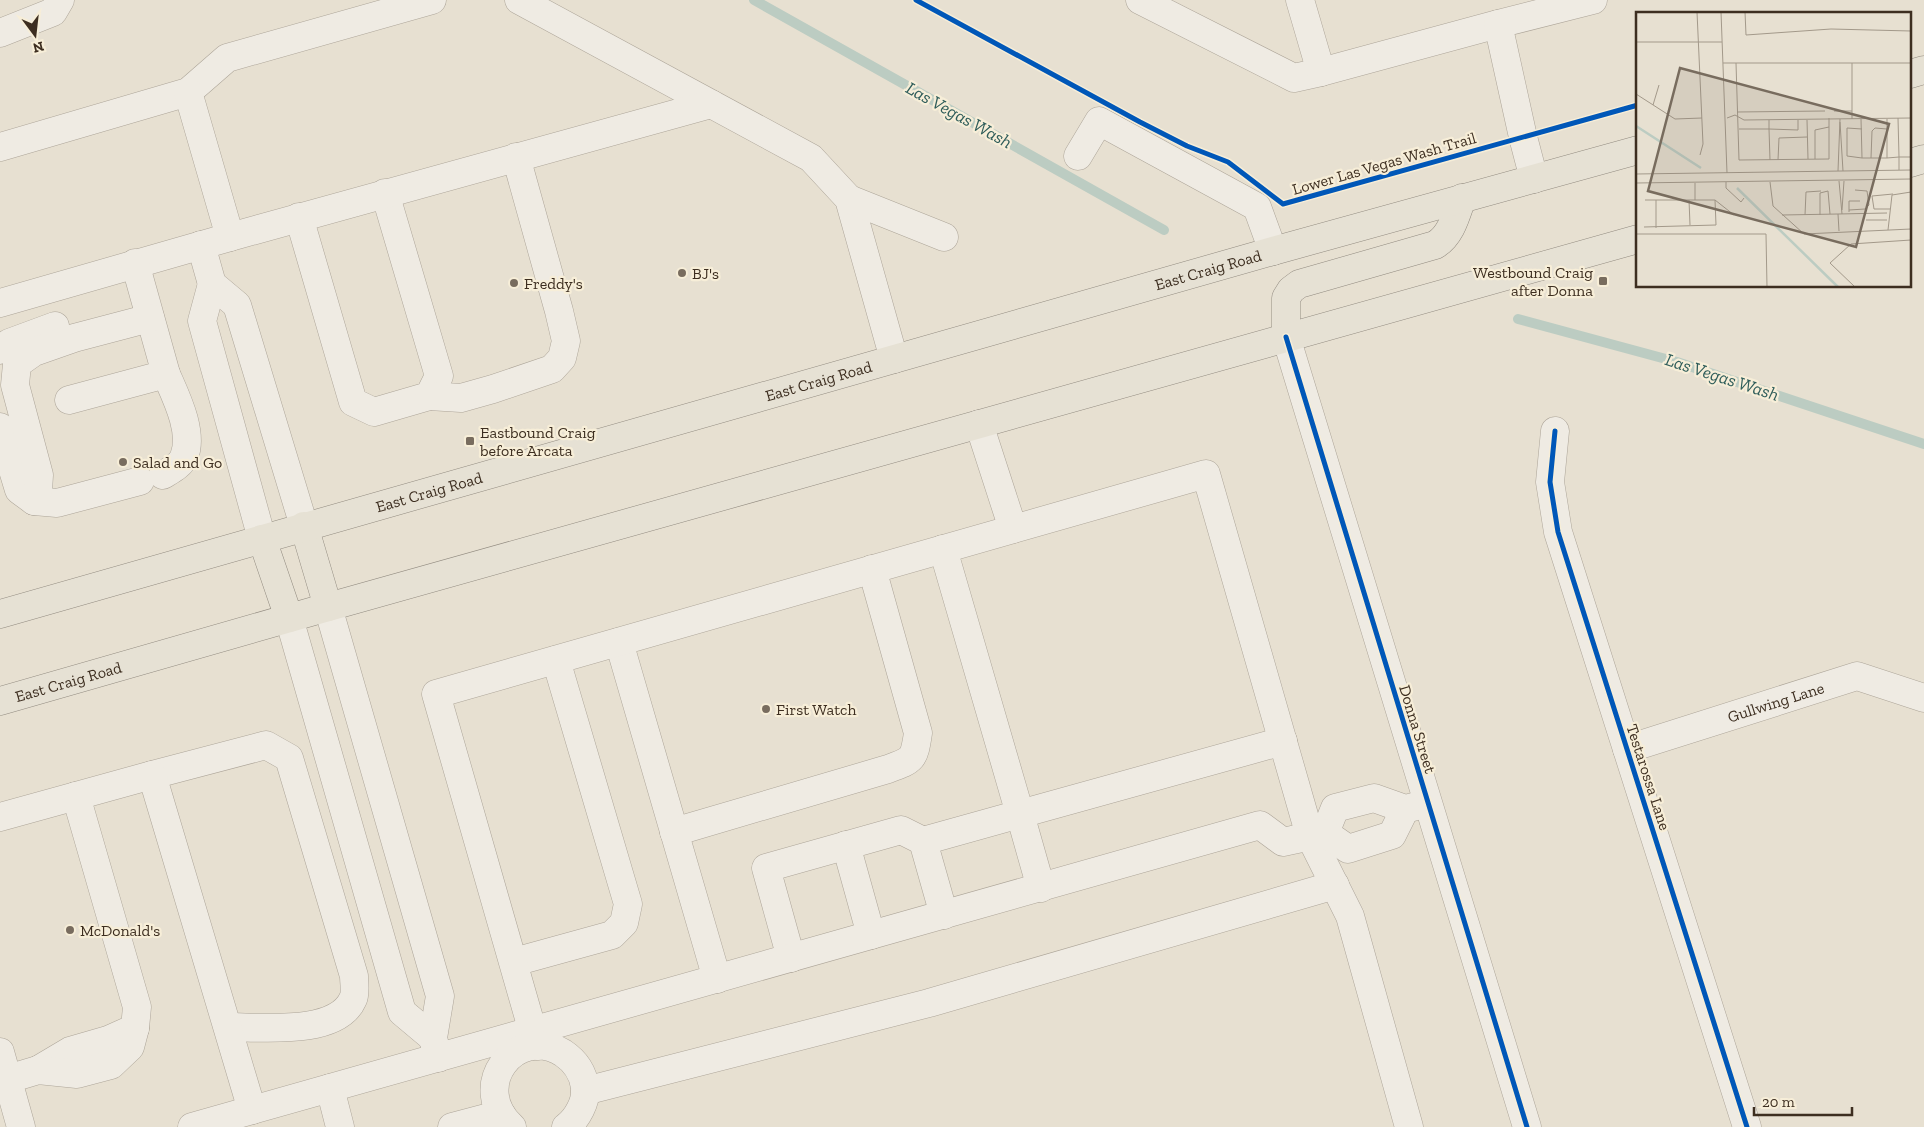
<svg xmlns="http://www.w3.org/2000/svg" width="1924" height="1127" viewBox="0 0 1924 1127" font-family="'Zilla Slab',serif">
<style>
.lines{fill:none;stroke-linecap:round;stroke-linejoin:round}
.stream{stroke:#bcccc2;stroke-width:10}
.minor-casing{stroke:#ada599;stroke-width:29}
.major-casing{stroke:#928b80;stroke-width:29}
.minor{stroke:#efebe3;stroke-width:28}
.major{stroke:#e6e1d4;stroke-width:28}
.cycleway-casing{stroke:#f7eed8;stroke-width:8}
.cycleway{stroke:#0057b8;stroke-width:5}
.poi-dot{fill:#786c5e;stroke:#f7eed8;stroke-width:2}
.labels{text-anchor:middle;stroke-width:4.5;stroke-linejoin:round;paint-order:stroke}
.street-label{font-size:16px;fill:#3d2e20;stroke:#f7eed8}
.poi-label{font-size:16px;fill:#3d2e20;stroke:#f7eed8;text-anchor:start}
.water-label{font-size:18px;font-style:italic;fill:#2f5d5a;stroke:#f7eed8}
.inset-river{fill:none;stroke:#bcccc2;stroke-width:2.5}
.inset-road{fill:none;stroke:#a3998a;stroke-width:1}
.view{fill:#786c5e;fill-opacity:0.15;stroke:#786c5e;stroke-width:2.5}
.inset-edge{fill:none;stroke:#3d2e20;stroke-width:2.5}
</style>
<rect width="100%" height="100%" fill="#e7e0d1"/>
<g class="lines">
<path class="stream" d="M754,0L1164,230
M1518,319L1677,362L1924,444"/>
<defs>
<g id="minor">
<path d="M519,0L811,158L849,199L894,359"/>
<path d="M1140,0L1294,78L1321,72"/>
<path d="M1300,0L1321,72L1498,24"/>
<path d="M0,33L53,12L60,0"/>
<path d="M0,147L188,92L227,58L432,0"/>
<path d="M1078,156L1099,121L1257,207L1273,251"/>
<path d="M1534,179L1523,137L1498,24L1593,0"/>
<path d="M849,199L944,237"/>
<path d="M299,217L353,402L374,412L429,396L439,376L385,193"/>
<path d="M230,237L711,104"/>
<path d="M201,245L212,284L237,305L304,526"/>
<path d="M212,284L202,321L262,539"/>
<path d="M0,303L230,237L188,92"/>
<path d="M1286,337L1527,1127"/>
<path d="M0,350L9,343L55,326"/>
<path d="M429,396L461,398L493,389L552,369L562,358L566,341L559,311L516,157"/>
<path d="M69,400L166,374L135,263"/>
<path d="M979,424L1013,529"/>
<path d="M0,427L19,490L34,501L57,503L140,481"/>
<path d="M1555,431L1550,482L1558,532L1747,1127"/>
<path d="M163,475C171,470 181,465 184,457C194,432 176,397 166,374"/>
<path d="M34,501L38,491L39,475L15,385L17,364L34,352L74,338L150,318"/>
<path d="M328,607L440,996L433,1038L438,1058"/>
<path d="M289,618L402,1012L433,1038"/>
<path d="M619,642L717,979"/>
<path id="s1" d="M1627,749L1857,676L1924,698"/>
<path d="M152,775L266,745L289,758L354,976C354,982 356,993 353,999C337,1036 261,1027 228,1027"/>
<path d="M0,817L152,775L252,1110"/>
<path d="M674,832L888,769C913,760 914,760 918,733L872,569"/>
<path d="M1325,833L1335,808L1374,798L1405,809L1421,805"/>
<path d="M923,841L944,915"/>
<path d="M846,845L871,935"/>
<path d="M1041,888L1020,814L1283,741"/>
<path d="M791,958L766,868L901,830L923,841L1020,814L943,549"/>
<path d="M514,962L612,935L624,923L628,904L556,660"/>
<path d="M537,1046L436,694L1206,474L1310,836L1350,916L1409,1127"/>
<path d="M0,1052L21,1127"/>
<path d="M38,1070L70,1051L108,1040L135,1028"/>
<path d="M8,1079L38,1070L77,1074L111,1065L130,1047L135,1028L137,1007L76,796"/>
<path d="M330,1088L340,1127"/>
<path d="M585,1091L929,1003L1335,885"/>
<path d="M192,1127L1260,825L1283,842L1325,833L1348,849L1392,835L1405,809"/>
<path d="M452,1127L501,1114"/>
<path d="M512,1127C468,1087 515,1024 563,1053C575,1061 583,1073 585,1087C587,1101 577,1119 566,1127"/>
</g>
<g id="major">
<path d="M1910,74L1924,70"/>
<path d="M1910,163L1924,159"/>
<path d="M1286,337V298L1291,290L1299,284L1435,245C1451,236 1456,215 1462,198"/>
<path d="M304,526L328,607"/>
<path d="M262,539L289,618"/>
<path id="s2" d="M0,614L1273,251L1638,150"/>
<path id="s3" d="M0,701L314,611L1638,239"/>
</g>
</defs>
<use href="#minor" class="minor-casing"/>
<use href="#major" class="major-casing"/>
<use href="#minor" class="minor"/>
<use href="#major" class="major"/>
<defs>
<path id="cycleway" d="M916,0L1140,122L1187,146L1228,162L1283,204L1638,105
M1286,337L1527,1127
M1555,431L1550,482L1558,532L1747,1127"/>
</defs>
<use href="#cycleway" class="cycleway-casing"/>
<use href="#cycleway" class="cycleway"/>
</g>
<g class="poi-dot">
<circle cx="682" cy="273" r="5"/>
<rect x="1598" y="276" width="10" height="10" rx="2.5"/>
<circle cx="514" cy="283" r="5"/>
<rect x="465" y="436" width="10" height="10" rx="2.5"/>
<circle cx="123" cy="462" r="5"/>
<circle cx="766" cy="709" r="5"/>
<circle cx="70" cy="930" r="5"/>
</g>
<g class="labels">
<g class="street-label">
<text transform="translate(1384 163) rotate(-16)" y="6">Lower Las Vegas Wash Trail</text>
<text dy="6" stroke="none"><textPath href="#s2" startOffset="1256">East Craig Road</textPath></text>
<text dy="6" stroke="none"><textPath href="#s2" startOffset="851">East Craig Road</textPath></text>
<text dy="6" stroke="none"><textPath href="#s2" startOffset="446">East Craig Road</textPath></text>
<text dy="6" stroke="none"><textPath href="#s3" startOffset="71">East Craig Road</textPath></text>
<text dy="6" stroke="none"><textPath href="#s1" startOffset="156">Gullwing Lane</textPath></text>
<text transform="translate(1418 729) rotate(73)" y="6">Donna Street</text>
<text transform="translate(1649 777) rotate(72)" y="6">Testarossa Lane</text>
</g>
<g class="poi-label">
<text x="1593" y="278" text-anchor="end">Westbound Craig<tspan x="1593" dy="18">after Donna</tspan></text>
<text x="692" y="279">BJ's</text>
<text x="524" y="289">Freddy's</text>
<text x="480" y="438">Eastbound Craig<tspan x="480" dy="18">before Arcata</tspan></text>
<text x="133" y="468">Salad and Go</text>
<text x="776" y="715">First Watch</text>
<text x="80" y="936">McDonald's</text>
</g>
<g class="water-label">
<text transform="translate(959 115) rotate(29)" y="6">Las Vegas Wash</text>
<text transform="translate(1722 377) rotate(18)" y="6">Las Vegas Wash</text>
</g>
</g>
<g transform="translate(1636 12)">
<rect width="275" height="275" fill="#e7e0d1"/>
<path class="inset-river" d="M0,114L65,156M101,176L202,275"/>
<path class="inset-road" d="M61,0L67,132L64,143M85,0L91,161M109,0L110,23L195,17L275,19M0,30H86M87,51H275M100,51L103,148L193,147V106M216,51V107M0,82L39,107L66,106M17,93L23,73M198,99H216M101,100L189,99M91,106L99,103L108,108L275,106M262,106L263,145H275M225,107L226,146H251V107M171,108L172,147M204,110L207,159M103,117H133V108M226,117L211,116V144L226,146M235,146L236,119L239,116L251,117M251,146L263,145V158M179,147V118L193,115M134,148L133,117L162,118V108M142,148L143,126L171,125M202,159L204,107M0,162L275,158M203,169L206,202M90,170V176L105,190L108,186M134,170L137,194L168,222L275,217M0,171L275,167M9,188H59V171M20,188V216M53,188L54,213M79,188L98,203M254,197H238L236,184L257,182M206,198L208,169M213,198L229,197L233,193L231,179L219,178M213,200V189H224M146,203L202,202M169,203L170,180L185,179M184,203V181L192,179L194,202M230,208H251M8,215L80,213L79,188H59M252,218L256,183L275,180M203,219L202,202L251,201M0,222H130L131,275M219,275L194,251L215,232L275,228"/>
<path class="view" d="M44,56L253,112L220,235L12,179Z"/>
<rect width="275" height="275" class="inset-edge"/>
</g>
<g transform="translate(35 35) rotate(165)" stroke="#f7eed8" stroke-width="4" paint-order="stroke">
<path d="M0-4L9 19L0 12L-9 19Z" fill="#3d2e20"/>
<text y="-8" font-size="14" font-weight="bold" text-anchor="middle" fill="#3d2e20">N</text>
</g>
<path d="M1754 1107v8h98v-8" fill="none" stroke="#3d2e20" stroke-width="2.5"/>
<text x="1762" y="1107" font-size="15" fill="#3d2e20" stroke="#f7eed8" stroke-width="4" paint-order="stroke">20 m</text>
</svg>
